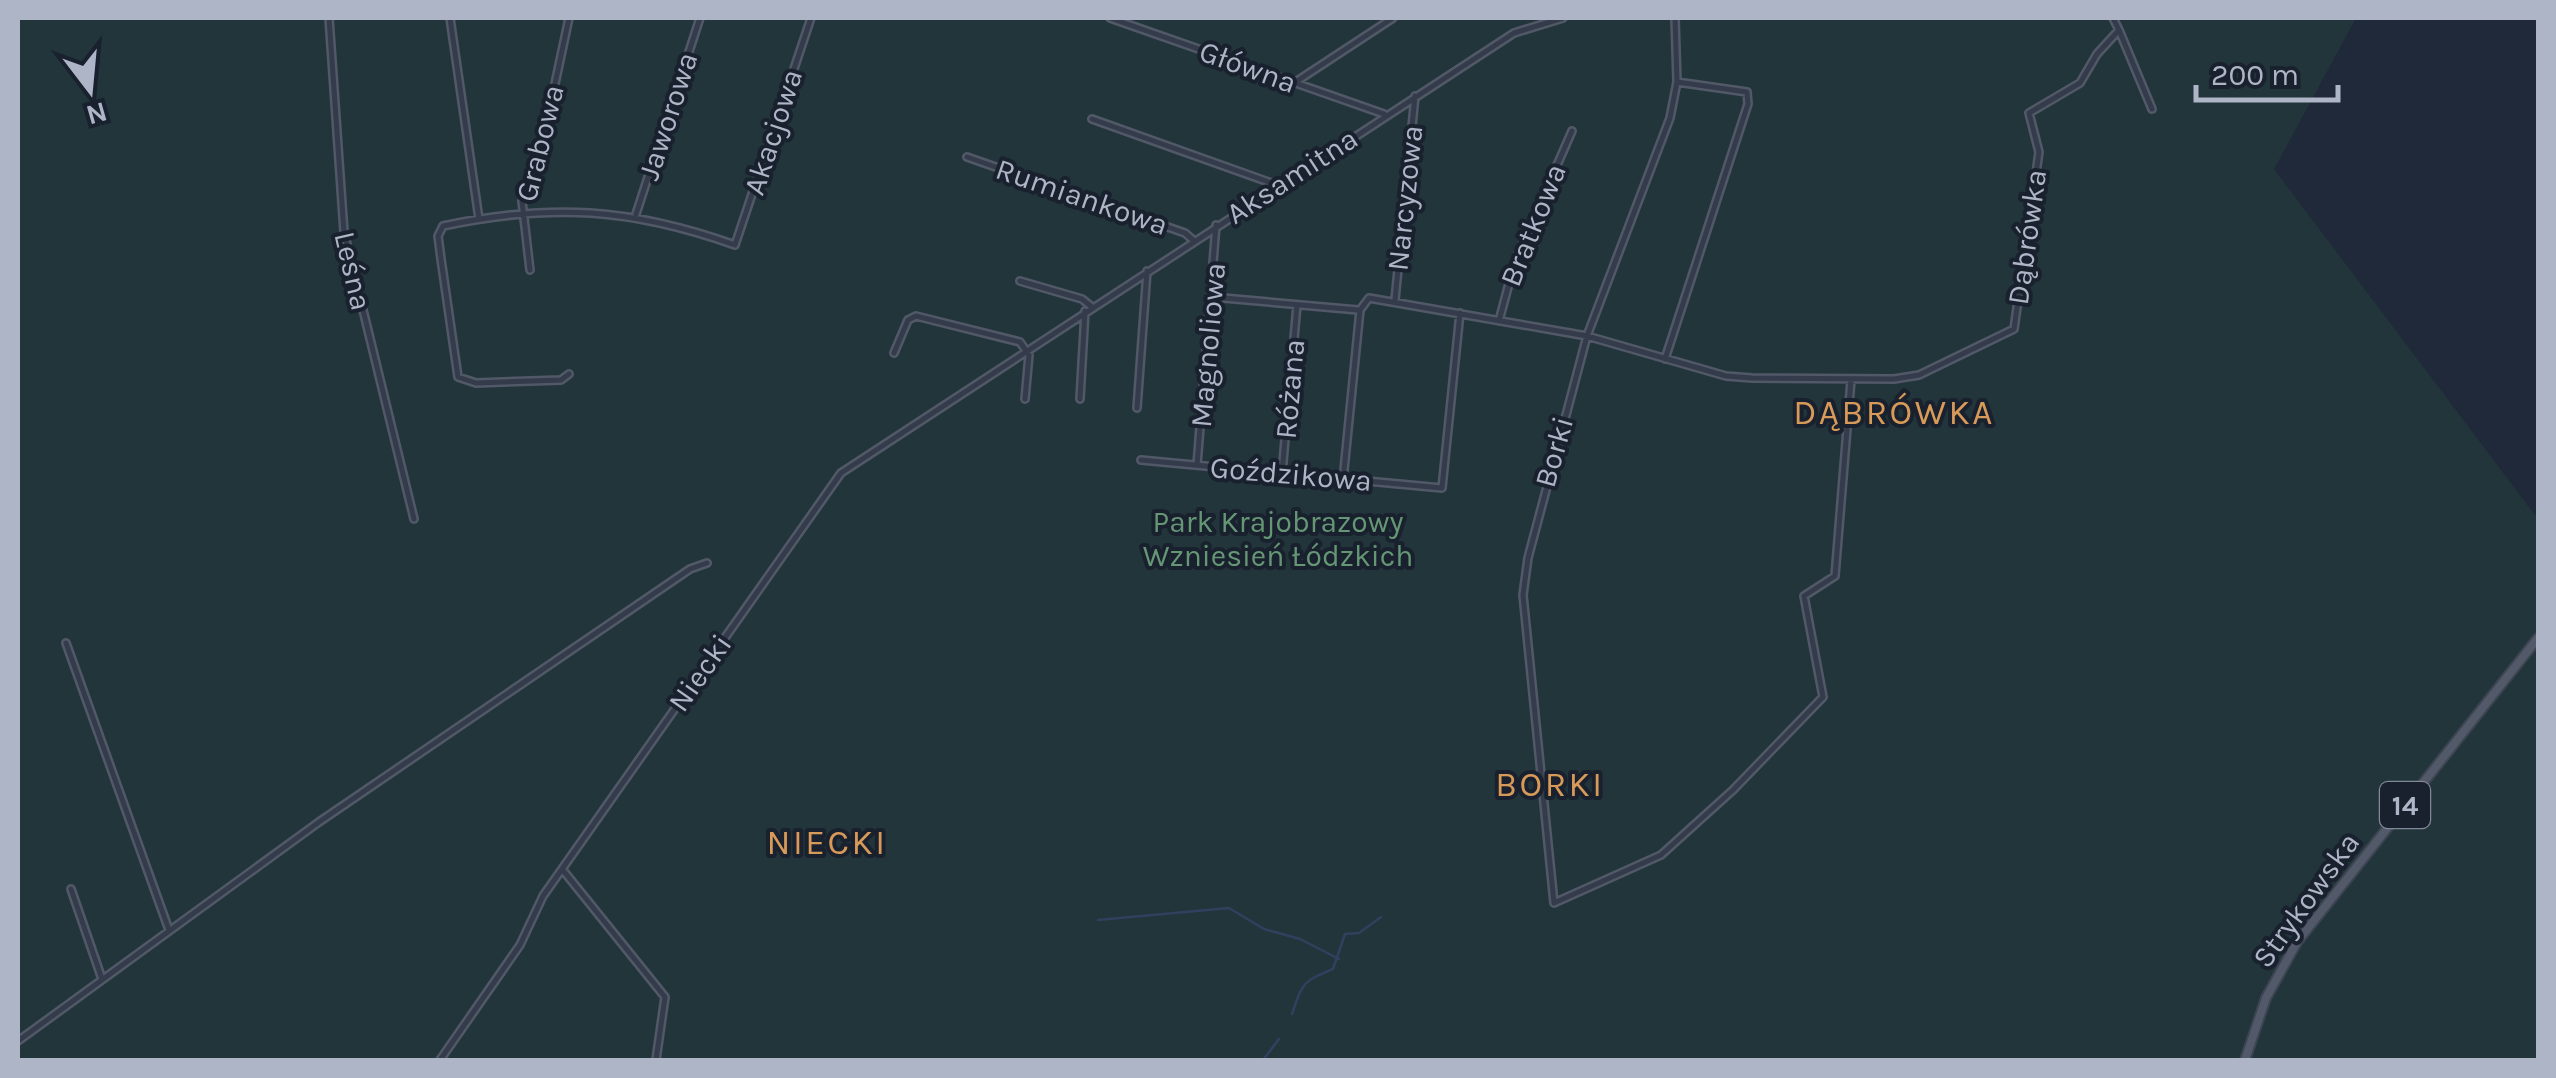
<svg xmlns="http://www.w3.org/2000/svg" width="2556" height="1078" viewBox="0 0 2556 1078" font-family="Karla,sans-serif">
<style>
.green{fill:#22353a}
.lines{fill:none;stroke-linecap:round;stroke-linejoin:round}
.stream{stroke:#32405f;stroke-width:2.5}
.minor-casing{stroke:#515867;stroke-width:10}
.major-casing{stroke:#3d4453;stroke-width:12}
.minor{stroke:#343b4a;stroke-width:5}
.major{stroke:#525a6a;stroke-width:8}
.labels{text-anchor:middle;stroke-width:8;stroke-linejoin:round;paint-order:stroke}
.shield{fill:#19202e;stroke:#818898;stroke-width:2.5}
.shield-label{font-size:28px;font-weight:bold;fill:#aeb5c6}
.street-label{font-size:30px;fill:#aeb5c6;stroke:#19202e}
.park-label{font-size:30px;fill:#659775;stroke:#19202e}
.quarter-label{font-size:35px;letter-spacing:2.5px;fill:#d79a59;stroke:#19202e}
</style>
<rect width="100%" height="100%" fill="#202939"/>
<path class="green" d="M18,18H2356L2274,169L2538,519V1060H18Z"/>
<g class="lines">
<path class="stream" d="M1098,920L1229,908L1264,929L1300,939L1339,959
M1292,1014C1303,982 1302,982 1333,969L1345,934L1359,933L1381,917
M1263,1060L1279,1039"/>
<defs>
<path id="minor" d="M329,18L344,232L414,519
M450,18L479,219
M1110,18L1384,114
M1675,18L1677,82L1670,118L1587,336L1528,558L1523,595L1554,903L1661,855L1733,790L1823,697L1804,596L1835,576L1851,380
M2119,30L2152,109
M1294,83L1393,18
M1092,119L1277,185
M967,157L1185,233L1193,240
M636,214L700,18
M530,270L522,201L546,126L569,18
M1020,281L1082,299L1092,307
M1212,297L1358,310
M1395,300L1415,96
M1360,310L1369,298L1587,336L1726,376L1752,378L1894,379L1919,375L2014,329L2039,152L2029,113L2080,83L2097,54L2119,30L2113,18
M1499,321L1515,261L1572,131
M894,353L908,320L916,316L1020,342L1029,355L1025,399
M1665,359L1748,104L1747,92L1677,82
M569,374L561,380L476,383L458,377L441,259L438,236L443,226C551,203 631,208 735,245L811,18
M1080,399L1085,311
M1137,408L1147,271
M1141,460L1442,488L1460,313
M1197,465L1216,225
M1282,473L1297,305
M1343,480L1360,310
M66,643L169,930
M562,869L665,997L656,1060
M71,889L102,979
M18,1041L319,822L690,569L707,563
M440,1060L520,945L543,896L841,473L1514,33L1563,18"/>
<path id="major" d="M2245,1060L2266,998L2297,942L2538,638"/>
</defs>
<use href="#minor" class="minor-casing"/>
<use href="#major" class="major-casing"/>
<use href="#minor" class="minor"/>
<use href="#major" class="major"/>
</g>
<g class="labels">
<rect class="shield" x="2380" y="782" width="50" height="46" rx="8"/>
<g class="shield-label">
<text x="2405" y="815">14</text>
</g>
<g class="street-label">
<text transform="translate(1248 67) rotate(20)" y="10">Główna</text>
<text transform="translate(668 116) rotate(-72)" y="10">Jaworowa</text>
<text transform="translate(773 132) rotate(-72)" y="10">Akacjowa</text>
<text transform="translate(540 143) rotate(-76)" y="10">Grabowa</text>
<text transform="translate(1292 176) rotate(-33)" y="10">Aksamitna</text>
<text transform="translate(1082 197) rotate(19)" y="10">Rumiankowa</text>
<text transform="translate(1405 198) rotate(-84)" y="10">Narcyzowa</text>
<text transform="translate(1533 225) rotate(-68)" y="10">Bratkowa</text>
<text transform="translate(2027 237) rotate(-82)" y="10">Dąbrówka</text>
<text transform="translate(353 271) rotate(77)" y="10">Leśna</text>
<text transform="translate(1208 345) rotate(-85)" y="10">Magnoliowa</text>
<text transform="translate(1290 389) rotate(-85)" y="10">Różana</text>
<text transform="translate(1554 452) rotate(-74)" y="10">Borki</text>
<text transform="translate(1291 474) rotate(5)" y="10">Goździkowa</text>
<text transform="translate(700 673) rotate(-55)" y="10">Niecki</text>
<text transform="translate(2306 900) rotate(-54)" y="10">Strykowska</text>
</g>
<g class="park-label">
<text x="1278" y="532">Park Krajobrazowy<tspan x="1278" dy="34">Wzniesień Łódzkich</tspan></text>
</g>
<g class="quarter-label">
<text x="1894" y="424">DĄBRÓWKA</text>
<text x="1550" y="796">BORKI</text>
<text x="827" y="854">NIECKI</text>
</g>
</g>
<rect width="2556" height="1078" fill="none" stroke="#aeb5c6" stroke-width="40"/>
<g transform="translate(90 90) rotate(164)" stroke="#19202e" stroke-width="8" paint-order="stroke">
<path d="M0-8L18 38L0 25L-18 38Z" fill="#aeb5c6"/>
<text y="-15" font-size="28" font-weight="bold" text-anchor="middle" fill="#aeb5c6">N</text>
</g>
<path d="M2196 85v15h142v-15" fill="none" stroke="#aeb5c6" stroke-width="5"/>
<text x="2211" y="85" font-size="30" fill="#aeb5c6" stroke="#19202e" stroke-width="8" paint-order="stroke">200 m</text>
</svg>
